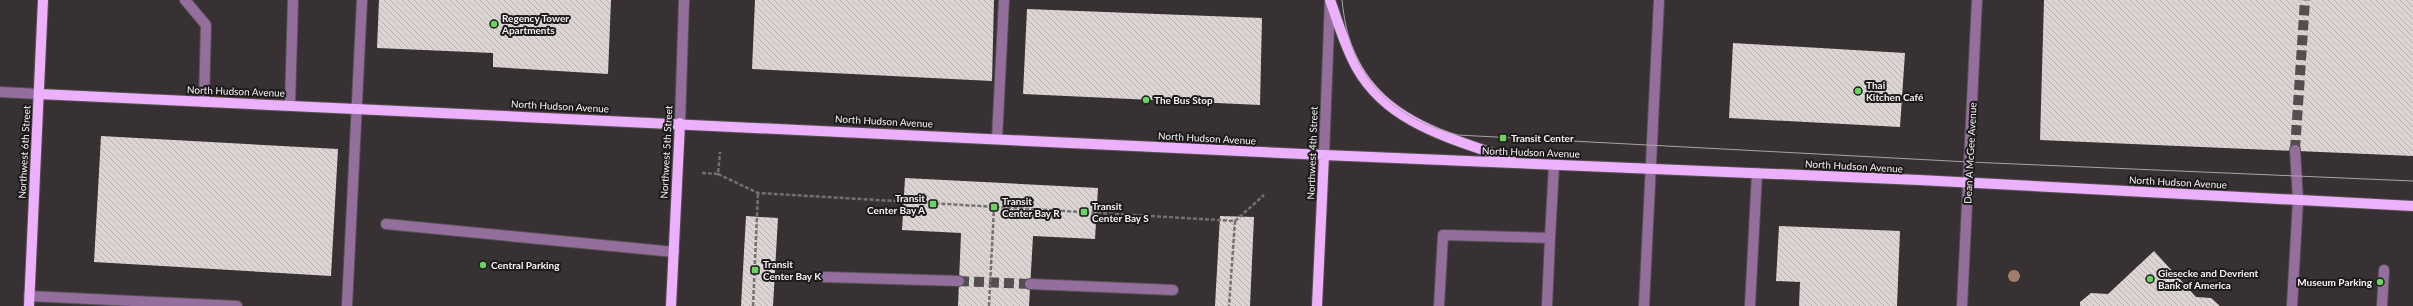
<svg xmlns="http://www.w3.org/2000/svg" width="2413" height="306" viewBox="0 0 2413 306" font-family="Lato,sans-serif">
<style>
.building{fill:url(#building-back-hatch)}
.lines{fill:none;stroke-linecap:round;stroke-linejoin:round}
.minor-tunnel{stroke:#544e50;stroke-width:10;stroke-dasharray:10 5;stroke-linecap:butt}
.minor-casing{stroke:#565052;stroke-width:12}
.major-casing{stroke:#565052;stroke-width:12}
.path{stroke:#746f70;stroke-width:2.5;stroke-dasharray:4 2;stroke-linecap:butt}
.minor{stroke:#946f9d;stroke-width:10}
.major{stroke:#edb0fc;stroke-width:10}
.tram{stroke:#a8a3a5;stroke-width:1}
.tree{fill:#a37d69}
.poi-dot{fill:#6ad364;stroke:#1c1a1b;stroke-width:1.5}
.labels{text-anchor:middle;stroke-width:4;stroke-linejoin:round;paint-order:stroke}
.poi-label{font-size:10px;font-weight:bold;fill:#f6f2f3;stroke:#1c1a1b;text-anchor:start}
.street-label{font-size:10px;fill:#f6f2f3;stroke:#1c1a1b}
</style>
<defs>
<pattern id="building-back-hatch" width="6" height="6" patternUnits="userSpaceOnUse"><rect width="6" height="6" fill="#ddd5d4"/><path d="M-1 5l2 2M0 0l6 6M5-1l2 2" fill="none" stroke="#b8b2b1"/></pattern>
</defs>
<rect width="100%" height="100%" fill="#373133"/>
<path class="building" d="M379,0H611L608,74L493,67V53L377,48Z
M755,0H994L992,81L752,69Z
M2044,0H2413V156L2040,140Z
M1027,9L1262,18L1260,105L1023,94Z
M1733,43L1905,53L1900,127L1729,118Z
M101,136L338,149L331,276L94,262Z
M905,178L1098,188L1095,239L1033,236L1029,306H958L961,233L902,230Z
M746,216L778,218L773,306H741Z
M1220,216L1254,217L1250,306H1215Z
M1779,226L1900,231L1897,306H1799L1800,282L1776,281Z
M2154,251L2196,297L2211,298L2220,306H2080V302L2091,293L2108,294Z"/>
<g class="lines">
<path class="minor-tunnel" d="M2295,150L2305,0
M959,281L1030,284"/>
<defs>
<path id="minor" d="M185,0L206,25L204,102
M0,92L39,94
M290,105L293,0
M680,123L684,0
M997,139L1004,0
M1324,155L1330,0
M386,224L674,252
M1550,238L1554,165
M824,277L959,281
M1030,284L1173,290
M29,296L237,306
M347,306L362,0
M1439,306L1443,235L1550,238L1547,306
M1644,306L1659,0
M1750,306L1757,173
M1962,306L1977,0
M2292,306L2298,200L2295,150
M2382,306L2384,270"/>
<path id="major" d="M1330,0C1338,22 1345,47 1357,68C1389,125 1455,139 1512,160
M39,94L1324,155L1919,180L2413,206
M29,306L43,0
M671,306L680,123
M1317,306L1324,155"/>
</defs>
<use href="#minor" class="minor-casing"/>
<use href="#major" class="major-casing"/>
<path class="path" d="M702,173L718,174L720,152
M718,174L758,193L1235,221L1229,306
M1235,221L1264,195
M753,306L758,193
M989,306L994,207"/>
<use href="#minor" class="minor"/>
<use href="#major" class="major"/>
<path class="tram" d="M1342,0C1349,74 1386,116 1458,135L1969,162L2413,181"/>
</g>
<circle class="tree" cx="2014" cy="276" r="6"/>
<g class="poi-dot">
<circle cx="494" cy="24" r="4"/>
<circle cx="1858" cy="91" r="4"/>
<circle cx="1146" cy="100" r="4"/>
<rect x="1499" y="134" width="8" height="8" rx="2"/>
<rect x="929" y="200" width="8" height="8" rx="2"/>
<rect x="990" y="203" width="8" height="8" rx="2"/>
<rect x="1080" y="208" width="8" height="8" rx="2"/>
<circle cx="483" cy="265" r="4"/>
<rect x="751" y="266" width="8" height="8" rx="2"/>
<circle cx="2150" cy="279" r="4"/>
<circle cx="2380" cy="282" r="4"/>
</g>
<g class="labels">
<g class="poi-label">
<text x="502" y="22">Regency Tower<tspan x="502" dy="12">Apartments</tspan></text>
<text x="1866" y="89">Thai<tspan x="1866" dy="12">Kitchen Café</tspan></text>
<text x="1154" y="104">The Bus Stop</text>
<text x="1511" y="142">Transit Center</text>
<text x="925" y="202" text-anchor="end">Transit<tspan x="925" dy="12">Center Bay A</tspan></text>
<text x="1002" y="205">Transit<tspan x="1002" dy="12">Center Bay R</tspan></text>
<text x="1092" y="210">Transit<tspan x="1092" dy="12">Center Bay S</tspan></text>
<text x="763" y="268">Transit<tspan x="763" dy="12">Center Bay K</tspan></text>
<text x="491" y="269">Central Parking</text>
<text x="2158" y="277">Giesecke and Devrient<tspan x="2158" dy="12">Bank of America</tspan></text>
<text x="2372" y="286" text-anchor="end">Museum Parking</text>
</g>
<g class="street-label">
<text transform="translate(236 91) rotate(2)" y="4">North Hudson Avenue</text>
<text transform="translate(560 106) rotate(3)" y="4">North Hudson Avenue</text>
<text transform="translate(884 121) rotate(3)" y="4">North Hudson Avenue</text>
<text transform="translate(1207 138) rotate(3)" y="4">North Hudson Avenue</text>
<text transform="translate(24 152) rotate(-87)" y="4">Northwest 6th Street</text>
<text transform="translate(666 152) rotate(-87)" y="4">Northwest 5th Street</text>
<text transform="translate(1531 152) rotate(2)" y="4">North Hudson Avenue</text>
<text transform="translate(1312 153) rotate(-88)" y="4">Northwest 4th Street</text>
<text transform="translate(1970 153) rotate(-87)" y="4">Dean A McGee Avenue</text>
<text transform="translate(1854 166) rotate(3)" y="4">North Hudson Avenue</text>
<text transform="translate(2178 182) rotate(3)" y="4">North Hudson Avenue</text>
</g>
</g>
</svg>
